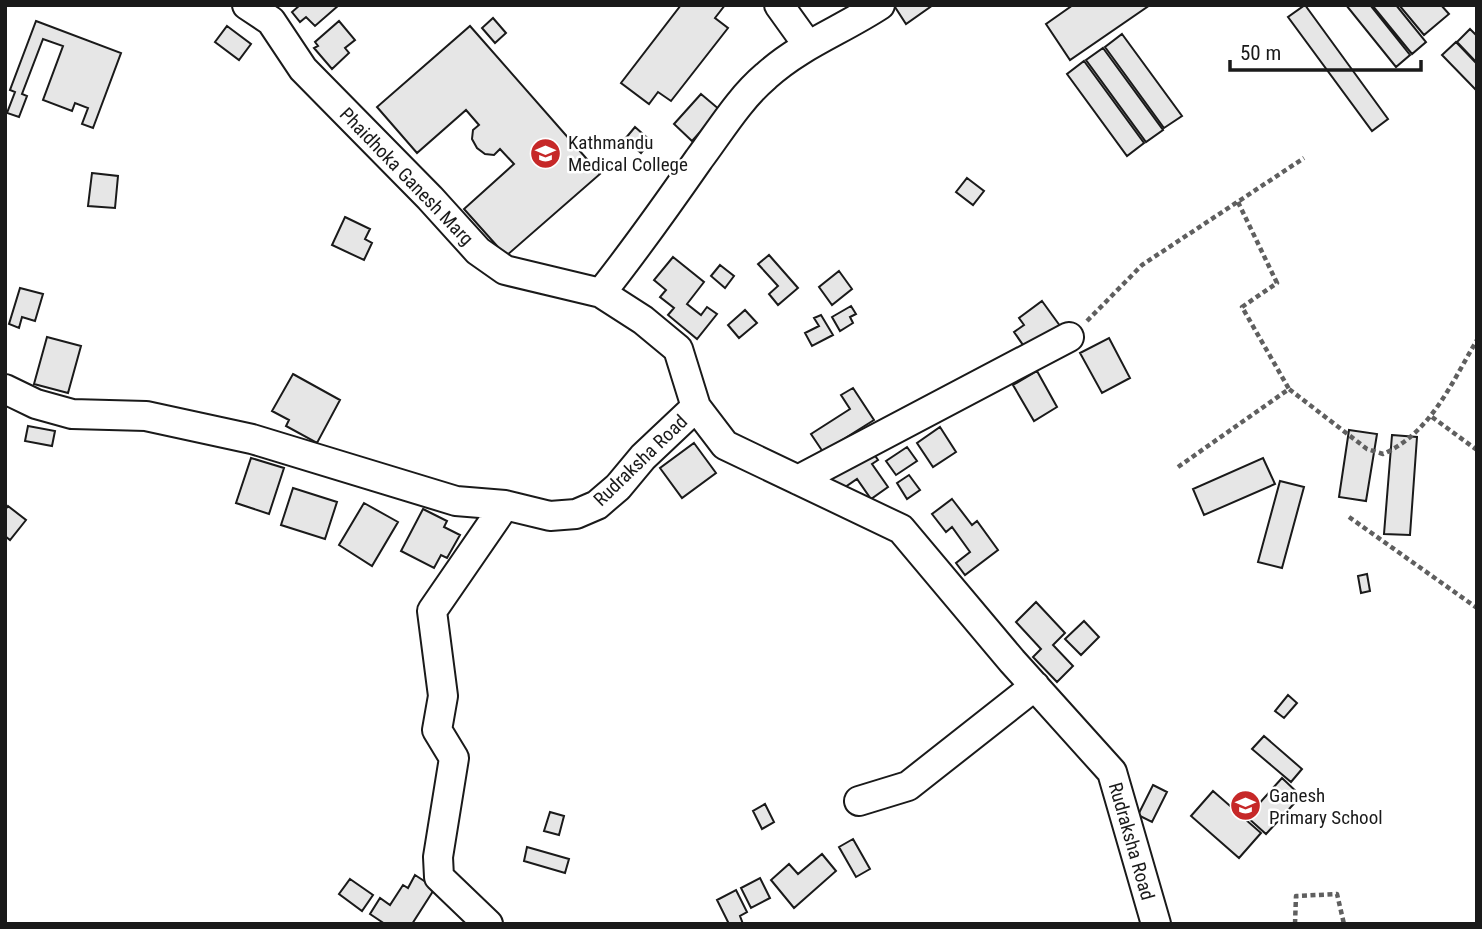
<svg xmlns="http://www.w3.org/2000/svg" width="1482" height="929" viewBox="0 0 1482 929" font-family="'Roboto Condensed',sans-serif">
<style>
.building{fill:#e6e6e6;stroke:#1a1a1a;stroke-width:2}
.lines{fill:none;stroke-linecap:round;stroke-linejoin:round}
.minor-casing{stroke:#1a1a1a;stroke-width:32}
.path{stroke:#5f5f5f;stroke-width:4.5;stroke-dasharray:5 3.5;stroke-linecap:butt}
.minor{stroke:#fff;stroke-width:28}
.labels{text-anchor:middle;stroke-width:5;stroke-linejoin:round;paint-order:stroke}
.poi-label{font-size:19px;fill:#1a1a1a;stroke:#fff;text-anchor:start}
.street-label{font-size:19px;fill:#1a1a1a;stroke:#fff}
</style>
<rect width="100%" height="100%" fill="#fff"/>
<path class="building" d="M300,5H339L315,26L306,17L300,22L292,12Z
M681,5H725L715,18L728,28L671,101L658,92L649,104L621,83Z
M898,5H933L906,24L895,7Z
M1073,5H1150L1070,60L1046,24Z
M1305,5L1388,119L1372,131L1288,17Z
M1346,5H1370L1410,55L1396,67Z
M1372,5H1396L1426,42L1412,54Z
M1399,5H1441L1449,14L1424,35Z
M493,18L506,33L495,43L482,28Z
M36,21L121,53L93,128L82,124L88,108L75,103L72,111L43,100L63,46L43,39L22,94L27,96L19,117L7,113L15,92L10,90Z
M339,21L355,40L345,48L349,53L332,69L314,48L318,46L315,42Z
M227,26L251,44L239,60L215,42Z
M470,26L600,174L506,256L464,209L514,164L500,149L494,155L485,154L477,148L472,139L473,130L479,125L466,110L417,153L377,107Z
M1470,29L1477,36V63L1457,42Z
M1122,34L1182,116L1164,128L1105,47Z
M1456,42L1477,64V91L1442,55Z
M1103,48L1163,130L1146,142L1086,60Z
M1084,61L1144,143L1127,156L1067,74Z
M701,94L720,110L692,141L674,124Z
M635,127L651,141L641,153L625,139Z
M92,173L118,176L115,208L88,206Z
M967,178L984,191L973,205L956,192Z
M345,217L370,229L365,239L372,243L364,260L332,245Z
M769,255L798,288L778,305L769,294L778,286L758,264Z
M673,257L704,282L687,304L701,315L707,307L717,314L697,339L668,315L674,308L660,297L666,290L654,280Z
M720,265L734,276L725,288L711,276Z
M839,271L852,289L832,305L819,287Z
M20,288L43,294L35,321L22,317L19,328L9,324Z
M1042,301L1063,330L1030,355L1014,332L1024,325L1019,318Z
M851,306L856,314L850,317L853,323L840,331L832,317Z
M745,310L757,323L739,338L728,325Z
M821,315L833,335L812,346L805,333L819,326L814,318Z
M47,337L81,346L68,393L34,384Z
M1109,338L1130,378L1102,393L1080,353Z
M1037,371L1057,407L1034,421L1013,385Z
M293,374L340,400L317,443L286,426L289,420L272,411Z
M853,388L874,420L823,452L811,434L850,409L841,395Z
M28,426L55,431L52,446L25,441Z
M940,427L956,452L933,467L917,443Z
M1349,430L1377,434L1366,501L1339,497Z
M1392,435L1417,437L1410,535L1384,534Z
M694,443L716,473L682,498L660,468Z
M869,447L878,460L872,464L888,487L871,499L857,479L835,494L824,478Z
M907,447L917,461L896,475L886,461Z
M251,458L284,468L269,514L236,503Z
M1263,458L1275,484L1204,515L1193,489Z
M909,475L920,490L907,499L897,483Z
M1280,481L1304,487L1282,568L1258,562Z
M293,488L337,502L325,539L281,525Z
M952,499L972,525L977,521L998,550L965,575L956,563L970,552L952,527L946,532L932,514Z
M364,503L398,522L372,566L339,545Z
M8,506L26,520L10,540L5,536V510Z
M423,509L447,521L444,527L460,535L447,558L441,555L434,568L401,551Z
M1367,574L1370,591L1361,593L1358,576Z
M1036,602L1065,633L1053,645L1073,666L1057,682L1033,657L1041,649L1016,622Z
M1084,621L1099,637L1081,655L1065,639Z
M1288,695L1297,703L1284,718L1275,711Z
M1264,736L1302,769L1291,782L1252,749Z
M1282,778L1301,796L1266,834L1247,817Z
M1153,785L1167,792L1152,822L1138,815Z
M1213,791L1261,833L1239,858L1191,816Z
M765,804L774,822L762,829L753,811Z
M550,812L564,816L559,835L544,831Z
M853,839L870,869L856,877L839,847Z
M527,847L569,859L565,873L524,861Z
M822,854L836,871L794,908L771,880L789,864L798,874Z
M415,875L435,888L412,924H385L370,914L380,898L390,905L403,885L408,888Z
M760,878L770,898L751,908L741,888Z
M350,879L373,895L362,911L339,894Z
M736,890L747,912L740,916L743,924H729L717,900Z"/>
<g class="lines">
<defs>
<path id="minor" d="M247,5L271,21L303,69L430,198L478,251L505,270L601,293L643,320L678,349L696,407L725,445L901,529L1012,661L1112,772L1156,924
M779,5L807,44
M601,293C635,250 667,205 699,159C720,131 739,99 766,76C800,45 842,30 880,5
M5,389L36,404L72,414L146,416L252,439L456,501L505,505L550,516L576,514L597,505L618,487L643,457L696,407
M798,480L1069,337
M859,801L908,786L1035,686
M488,924L439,877L438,857L454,758L437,730L443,696L432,611L505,505"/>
</defs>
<use href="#minor" class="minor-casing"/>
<path class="path" d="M1238,202L1277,283L1242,307L1289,389
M1087,321L1142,265L1304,158
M1432,417L1477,450
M1178,467L1289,389L1367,449L1383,454C1431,433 1452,382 1477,340
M1349,517L1477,608
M1295,924L1296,896L1337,894L1344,924"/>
<use href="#minor" class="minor"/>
</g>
<defs>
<symbol id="university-disc" viewBox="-11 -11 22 22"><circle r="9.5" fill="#c62828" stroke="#fff"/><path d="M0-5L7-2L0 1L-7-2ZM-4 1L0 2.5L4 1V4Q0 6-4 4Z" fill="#fff"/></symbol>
<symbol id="school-disc" viewBox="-11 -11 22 22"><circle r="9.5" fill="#c62828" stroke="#fff"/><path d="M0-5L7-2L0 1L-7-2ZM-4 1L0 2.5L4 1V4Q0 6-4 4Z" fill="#fff"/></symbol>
</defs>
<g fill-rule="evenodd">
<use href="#university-disc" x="528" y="136" width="35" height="35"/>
<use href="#school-disc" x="1228" y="788" width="35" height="35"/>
</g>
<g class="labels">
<g class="poi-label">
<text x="568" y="149">Kathmandu<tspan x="568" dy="22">Medical College</tspan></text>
<text x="1269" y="802">Ganesh<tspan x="1269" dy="22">Primary School</tspan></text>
</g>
<g class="street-label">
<text transform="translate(407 176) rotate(46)" y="7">Phaidhoka Ganesh Marg</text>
<text transform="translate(640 460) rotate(-44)" y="7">Rudraksha Road</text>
<text transform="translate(1132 841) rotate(74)" y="7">Rudraksha Road</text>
</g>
</g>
<rect width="1482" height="929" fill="none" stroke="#1a1a1a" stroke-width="14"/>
<path d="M1230 60v10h191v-10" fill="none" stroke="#1a1a1a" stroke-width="3.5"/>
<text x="1240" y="60" font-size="21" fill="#1a1a1a" stroke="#ffffff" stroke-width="5" paint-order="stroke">50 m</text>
</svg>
